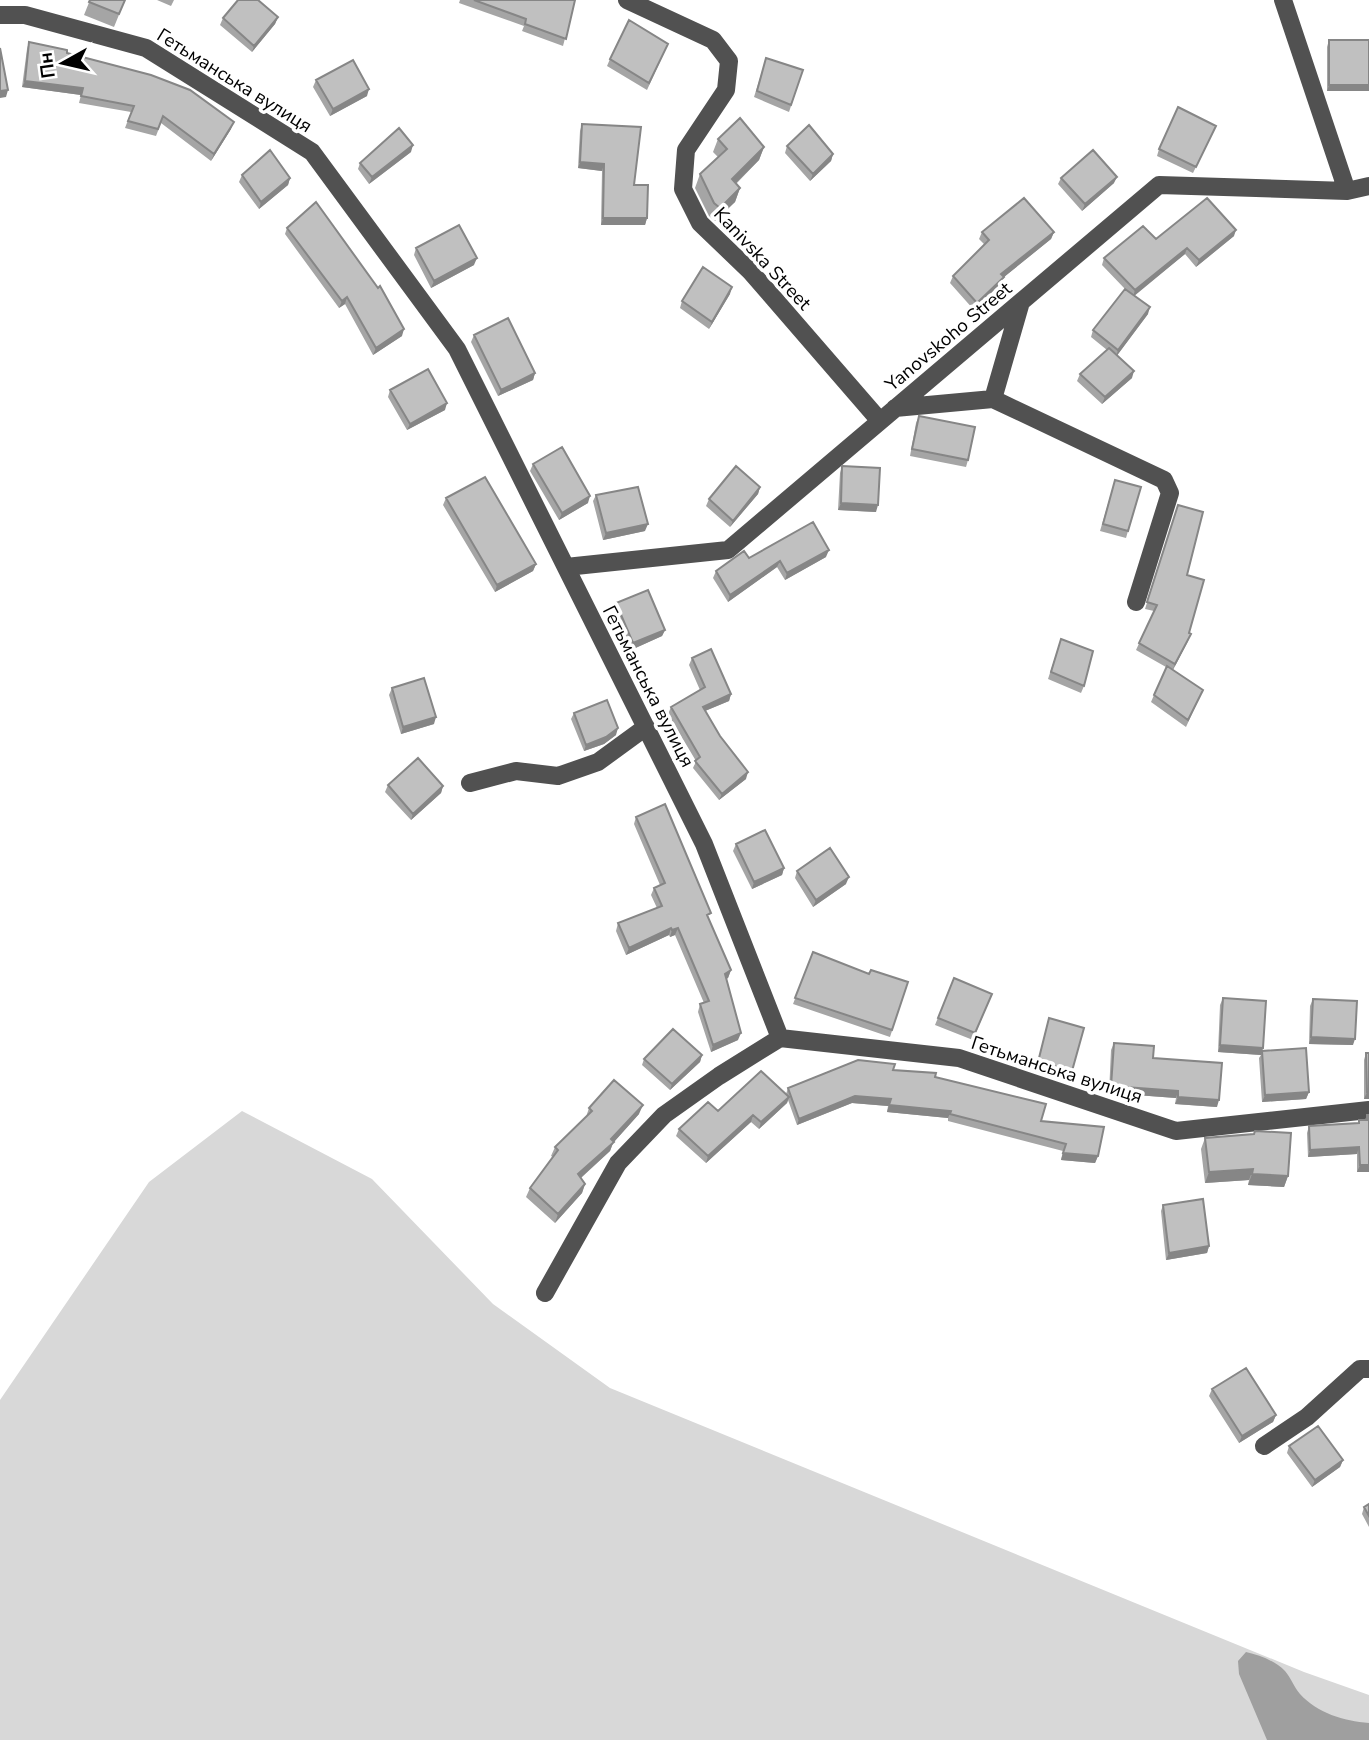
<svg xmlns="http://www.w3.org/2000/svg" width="1369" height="1740" viewBox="0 0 1369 1740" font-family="'Nunito Sans',sans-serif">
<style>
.green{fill:#d8d8d8}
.water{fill:#9f9f9f}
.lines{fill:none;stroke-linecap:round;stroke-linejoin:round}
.minor{stroke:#515151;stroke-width:18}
.wall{fill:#a5a5a5}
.shaded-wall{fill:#868686}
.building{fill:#c0c0c0;stroke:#868686;stroke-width:2}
.labels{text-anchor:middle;stroke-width:7;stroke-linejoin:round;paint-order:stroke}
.street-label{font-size:19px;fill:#000;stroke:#fff}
</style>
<rect width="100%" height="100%" fill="#fff"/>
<path class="green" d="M242,1111L372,1179L493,1304L610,1388L1304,1672L1369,1695V1740H0V1400L149,1182Z"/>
<path class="water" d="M1246,1652C1260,1655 1275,1661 1285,1671C1291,1678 1294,1687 1300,1694C1317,1713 1344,1721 1369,1723V1740H1267L1239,1674L1238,1661Z"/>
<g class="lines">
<path class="minor" d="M627,0L713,40L729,61L726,90L686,150L683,189L700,223L751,272L880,421
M1283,0L1347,191
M0,15H25L146,48L312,152L457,349L704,844L780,1038L959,1058L1176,1131L1369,1110
M993,399L1021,302
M895,408L993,399L1164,480L1170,493L1136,602
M566,567L728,550L1159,185L1347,191L1369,186
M470,783L516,771L558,776L598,762L646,727
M545,1293L618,1163L664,1115L719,1076L780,1038
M1264,1446L1307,1417L1360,1369H1369"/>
</g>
<path class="wall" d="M90,0H125L114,27L84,15Z
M157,0H174L171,6Z
M460,0H575L563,46L522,31L524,26L459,3Z
M278,17L275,24L252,52L220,25L223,18Z
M1329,40H1369V91H1327V47Z
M29,42L67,53L231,129L211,161L161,123L156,136L125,128L131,112L79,103L81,95L22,87L27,49Z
M665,51L647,90L607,66L610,59Z
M764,65L803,70L789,112L754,97Z
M316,80L367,96L330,116L313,87Z
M582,124L634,185L647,218L645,225H601L602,171L578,168L580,131Z
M1216,126L1193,173L1157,156L1159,149Z
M718,139L764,147L759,160L736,184L740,188L735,202L715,221L709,216L695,188L700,174L718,157L713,152Z
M787,146L833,154L831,161L810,181L785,153Z
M411,152L369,184L358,169L360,163Z
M242,175L290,178L288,185L259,209L239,182Z
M1061,178L1114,183L1082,211L1058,184Z
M287,228L402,336L373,355L345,304L339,308L285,234Z
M982,232H1054L1051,239L1004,277L1001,283L974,310L950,283L953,276L985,245L979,239Z
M1234,236L1196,267L1185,254L1134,295L1148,314L1117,355L1132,378L1102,404L1077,381L1080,374L1107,350L1091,337L1093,330L1125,289L1102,265L1104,258L1156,239Z
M416,248L474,265L431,288L414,255Z
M730,294L709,329L680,308L682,301Z
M474,335L535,373L533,380L498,396L471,342Z
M390,390L445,410L407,430L388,397Z
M919,416L968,460L966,467L910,456L916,423Z
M533,464L588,503L559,520L530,471Z
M842,466L876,512L838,510L840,473Z
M1115,480L1128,531L1126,538L1100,531Z
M760,487L758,494L730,527L706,506L709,499Z
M596,495L645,531L603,540L593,501Z
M446,498L536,564L533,571L495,592L443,505Z
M1178,505L1187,575L1189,633L1188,641L1173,670L1203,690L1186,727L1151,702L1166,667L1136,650L1154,611L1145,609Z
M826,557L785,580L777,567L728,602L713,578L716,571L749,558Z
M616,603L665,630L662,636L631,650L614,610Z
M1061,639L1084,686L1081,693L1048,679Z
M692,658L731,694L729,701L705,711L746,779L719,800L693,768L696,761L668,714L671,707L700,690L689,665Z
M392,688L434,724L401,734L389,695Z
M574,713L616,735L604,744L584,751L571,719Z
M388,785L443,786L441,793L411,820L385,792Z
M636,817L709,920L731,970L728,978L726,979L738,1040L711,1052L698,1012L700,1004L704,1003L675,935L670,937L669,935L626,955L616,931L618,923L657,908L651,895L654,888L660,885L634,824Z
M736,844L784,868L782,875L752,889L733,851Z
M797,871L846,884L813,907L795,878Z
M813,952L869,974L908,982L890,1037L793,1004Z
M954,978L992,994L973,1040L935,1025Z
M1223,998L1263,1048L1262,1051L1309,1092L1306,1099L1262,1102L1259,1058L1261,1055L1218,1052L1220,1005Z
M1313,999L1353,1045L1309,1044L1310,1006Z
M1049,1018L1072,1071L1069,1078L1036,1069Z
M1114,1043L1217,1107L1175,1104L1176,1098L1109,1093L1111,1050Z
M1366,1053H1369V1099H1364V1060Z
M702,1055L700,1062L670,1090L642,1065L644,1059Z
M893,1070L935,1077L1041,1121L1098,1156L1095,1163L1061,1160L1063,1151L948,1121V1118L887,1112L888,1106L852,1103L797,1125L788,1100L787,1103L759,1129L751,1122L706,1163L676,1136L679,1129L718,1111L786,1094L788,1088Z
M589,1108L639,1114L613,1143L610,1151L581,1178L585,1184L582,1193L555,1223L526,1197L530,1188L553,1157L551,1156L555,1147L586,1117Z
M1367,1115L1369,1172H1357V1154L1308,1157L1307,1133L1309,1126L1358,1123L1359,1120H1365Z
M1255,1131L1288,1176L1284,1187L1248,1185L1249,1180L1205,1183L1201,1149L1205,1138L1253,1135Z
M1163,1205L1209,1246L1207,1253L1166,1260L1161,1211Z
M1212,1389L1276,1415L1273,1422L1239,1443L1209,1396Z
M1289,1446L1343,1460L1340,1467L1312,1487L1287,1453Z
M1369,1504V1527L1362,1514L1364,1507Z"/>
<path class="shaded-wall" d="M278,17L275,24L252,52L254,46Z
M25,81L83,88L81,95L22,87Z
M1329,85H1369V91H1327Z
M369,89L367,96L330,116L333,109Z
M8,90L6,97L0,98V91Z
M234,122L231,129L211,161L214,154Z
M413,145L411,152L369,184L372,177Z
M764,147L759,160L727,192L732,179Z
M833,154L831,161L810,181L813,174Z
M580,162L604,164L602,171L578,168Z
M1117,177L1114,183L1082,211L1085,204Z
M290,178L288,185L259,209L261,202Z
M740,188L735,202L715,221L720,208Z
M603,218H647L645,225H601Z
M1236,230L1234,236L1196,267L1199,260Z
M1054,232L1051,239L1004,277L1001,283L974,310L977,303L1001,274Z
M1187,248L1185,254L1133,297L1135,290Z
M477,258L474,265L431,288L434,281Z
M732,287L730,294L709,329L712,322Z
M347,297L345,304L339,308L342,301Z
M1150,307L1148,314L1116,357L1118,350Z
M404,329L402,336L373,355L376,348Z
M1134,371L1132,378L1102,404L1105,397Z
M535,373L533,380L498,396L501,390Z
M447,403L445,410L407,430L410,424Z
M760,487L758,494L730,527L733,521Z
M590,496L588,503L559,520L562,513Z
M841,503L878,505L876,512L838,510Z
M648,524L645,531L603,540L606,533Z
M829,550L826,557L785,580L787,573Z
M780,561L777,567L728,602L730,595Z
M536,564L533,571L495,592L497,585Z
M665,630L662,636L631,650L633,643Z
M1191,634L1188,641L1172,671L1175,664Z
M731,694L729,701L700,713L703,707Z
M436,717L434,724L401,734L403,727Z
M618,728L616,735L604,744L584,751L586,745Z
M748,772L746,779L719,800L722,794Z
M443,786L441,793L411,820L413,814Z
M784,868L782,875L752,889L754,882Z
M849,877L846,884L813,907L816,900Z
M671,928L669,935L626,955L629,948Z
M678,928L675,935L670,937L672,930Z
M731,970L728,978L722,981L725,974Z
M741,1033L738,1040L711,1052L713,1045Z
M1311,1037L1355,1039L1353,1045L1309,1044Z
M1220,1045L1263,1048L1261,1055L1218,1052Z
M702,1055L700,1062L670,1090L672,1084Z
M1111,1086L1178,1091L1176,1098L1109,1093Z
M1309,1092L1306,1099L1262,1102L1265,1095Z
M1367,1092H1369V1099H1364Z
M855,1096L891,1099L888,1106L852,1103L797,1125L799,1119Z
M789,1097L787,1103L759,1129L761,1122Z
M1178,1097L1219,1100L1217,1107L1175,1104Z
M643,1105L639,1114L613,1143L610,1151L575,1183L578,1174Z
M889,1105L951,1111L948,1118L887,1112Z
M753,1115L751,1122L706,1163L708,1156Z
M1359,1147L1357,1154L1308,1157L1310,1150Z
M1063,1153L1098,1156L1095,1163L1061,1160Z
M1360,1165H1369V1172H1357Z
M1253,1169L1249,1180L1205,1183L1209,1172Z
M1252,1174L1288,1176L1284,1187L1248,1185Z
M585,1184L582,1193L555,1223L558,1214Z
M1209,1246L1207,1253L1166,1260L1169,1253Z
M1276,1415L1273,1422L1239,1443L1242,1436Z
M1343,1460L1340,1467L1312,1487L1315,1480Z"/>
<path class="building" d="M90,0H125L119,14L89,2Z
M238,0H258L278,17L254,46L223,18Z
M474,0H575L566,39L525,24L526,19Z
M629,20L668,44L649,83L610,59Z
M1329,40H1369V85H1329Z
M29,42L67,50V53L151,75L190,90L234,122L214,154L163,116L158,129L128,121L134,106L81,96L83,88L25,81Z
M0,48L8,90L0,91Z
M766,58L803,70L791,105L757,91Z
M353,60L369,89L333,109L316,80Z
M1178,107L1216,126L1196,167L1159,149Z
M740,118L764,147L732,179L740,188L720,208L714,203L700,174L727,149L718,139Z
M582,124L641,127L634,185H648L647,218H603L604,164L580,162Z
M809,125L833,154L813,174L787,146Z
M399,128L413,145L372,177L360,163Z
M270,150L290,178L261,202L242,175Z
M1093,150L1117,177L1085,204L1061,178Z
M1024,198L1054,232L1001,274L1004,277L977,303L953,276L989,240L982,232Z
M1207,198L1236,230L1199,260L1187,248L1135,290L1104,258L1143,226L1156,239Z
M316,202L378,288L380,286L404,329L376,348L347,297L342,301L287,228Z
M459,225L477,258L434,281L416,248Z
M703,267L732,287L712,322L682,301Z
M1125,289L1150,307L1118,350L1093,330Z
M508,318L535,373L501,390L474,335Z
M1109,348L1134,371L1105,397L1080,374Z
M428,369L447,403L410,424L390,390Z
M919,416L975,427L968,460L912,449Z
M562,447L590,496L562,513L533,464Z
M736,466L760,487L733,521L709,499Z
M842,466L880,468L878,505L841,503Z
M485,477L536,564L497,585L446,498Z
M1115,480L1141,487L1128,531L1103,524Z
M638,487L648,524L606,533L596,495Z
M1178,505L1203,512L1187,575L1204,580L1189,633L1191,634L1175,664L1139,643L1157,605L1147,602Z
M813,522L829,550L787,573L780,561L730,595L716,571L744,551L749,558Z
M648,590L665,630L633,643L616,603Z
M1061,639L1093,651L1084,686L1051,672Z
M711,649L731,694L703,707L720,736L748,772L722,794L695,761L700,757L671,707L705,687L692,658Z
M1167,666L1203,690L1188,720L1154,695Z
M424,678L436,717L403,727L392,688Z
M607,700L618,728L606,737L586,745L574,713Z
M418,758L443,786L413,814L388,785Z
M665,804L711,913L707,915L731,970L725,974L741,1033L713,1045L700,1004L709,1001L678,928L672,930L671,928L629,948L618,923L662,906L654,888L665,883L636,817Z
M765,830L784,868L754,882L736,844Z
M830,848L849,877L816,900L797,871Z
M813,952L869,974L871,970L908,982L892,1030L795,998Z
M954,978L992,994L975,1033L938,1018Z
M1223,998L1266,1001L1263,1048L1220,1045Z
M1313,999L1357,1001L1355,1039L1311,1037Z
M1049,1018L1084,1028L1072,1071L1038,1062Z
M673,1029L702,1055L672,1084L644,1059Z
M1114,1043L1154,1046L1153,1058L1222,1063L1219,1100L1178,1097V1091L1111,1086Z
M1306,1048L1309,1092L1265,1095L1262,1051Z
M1366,1053H1369V1092H1367Z
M858,1060L895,1064L893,1070L936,1073L935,1077L1046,1104L1041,1121L1104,1127L1098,1156L1063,1153L1066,1144L950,1114L951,1111L889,1105L891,1099L855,1096L799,1119L788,1088Z
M761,1071L789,1097L761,1122L753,1115L708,1156L679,1129L708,1102L718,1111Z
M614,1080L643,1105L611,1139L614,1142L578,1174L585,1184L558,1214L530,1188L558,1150L555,1147L592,1111L589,1108Z
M1367,1115H1369V1165H1360L1359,1147L1310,1150L1309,1126L1359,1123V1120H1367Z
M1255,1131L1291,1133L1288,1176L1252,1174L1253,1169L1209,1172L1205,1138L1254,1134Z
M1203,1199L1209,1246L1169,1253L1163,1205Z
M1246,1368L1276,1415L1242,1436L1212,1389Z
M1318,1426L1343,1460L1315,1480L1289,1446Z
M1369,1504V1516L1364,1507Z"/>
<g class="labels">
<g class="street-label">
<text transform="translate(235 80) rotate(32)" y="7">Гетьманська вулиця</text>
<text transform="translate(763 258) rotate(47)" y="7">Kanivska Street</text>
<text transform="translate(948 336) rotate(-40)" y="7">Yanovskoho Street</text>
<text transform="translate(649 686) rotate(63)" y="7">Гетьманська вулиця</text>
<text transform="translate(1057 1069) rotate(18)" y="7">Гетьманська вулиця</text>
</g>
</g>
<g transform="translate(63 63) rotate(262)" stroke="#ffffff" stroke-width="5" paint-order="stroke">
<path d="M0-5L12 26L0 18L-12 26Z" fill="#000000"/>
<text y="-10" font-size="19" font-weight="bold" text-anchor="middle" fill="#000000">Пн</text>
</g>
</svg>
